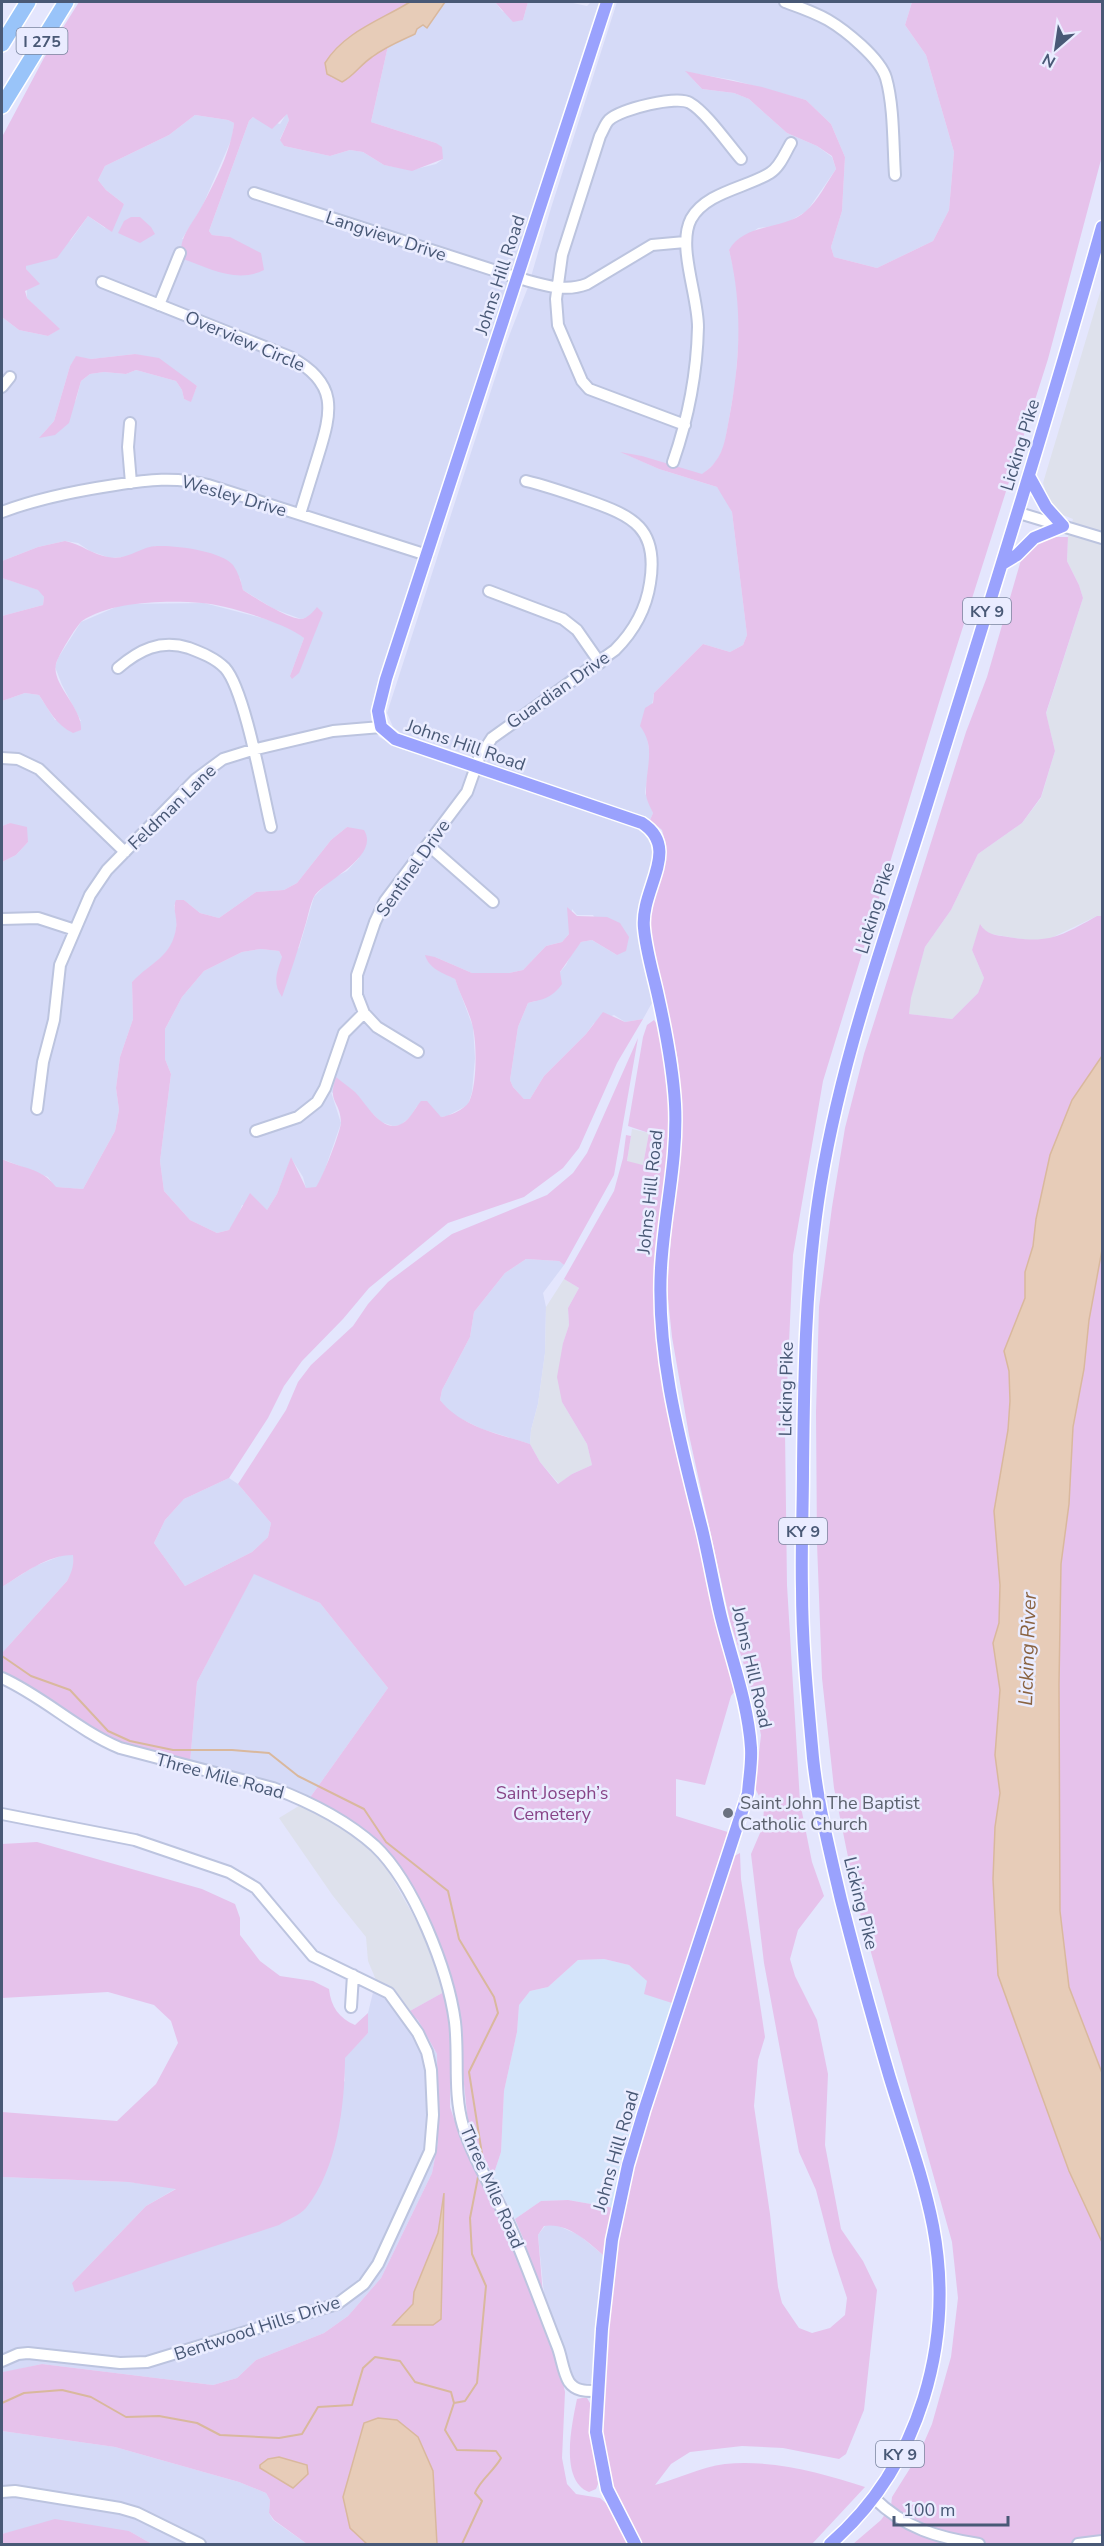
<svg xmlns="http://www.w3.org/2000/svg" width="1104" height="2546" viewBox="0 0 1104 2546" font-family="'Nunito Sans',sans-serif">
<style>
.residential{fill:#d5daf7;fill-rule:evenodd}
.commercial{fill:#d4e4fa}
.industrial{fill:#dee1ec}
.green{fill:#e6c2eb;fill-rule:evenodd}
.water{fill:#e7ccb8;stroke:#d9b89d;stroke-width:1.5}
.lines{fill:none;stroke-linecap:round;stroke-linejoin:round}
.stream{stroke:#d9b89d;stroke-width:2}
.minor-casing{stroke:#bcc4df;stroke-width:14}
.major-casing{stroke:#fff;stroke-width:15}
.highway-casing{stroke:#fff;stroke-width:18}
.minor{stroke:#fff;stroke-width:10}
.major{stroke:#9aa2fd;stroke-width:12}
.highway{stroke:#99c4f9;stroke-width:15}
.worship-dot{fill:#6b7280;stroke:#eaecff;stroke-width:2}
.labels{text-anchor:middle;stroke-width:5;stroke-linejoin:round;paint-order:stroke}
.shield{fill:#eaecff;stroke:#79859f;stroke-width:1.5}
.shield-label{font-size:16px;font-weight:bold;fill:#495976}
.street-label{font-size:18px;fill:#495976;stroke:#eaecff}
.park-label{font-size:18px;fill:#884588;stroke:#eaecff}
.worship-label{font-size:18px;fill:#5b616d;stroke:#eaecff;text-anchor:start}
.water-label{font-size:20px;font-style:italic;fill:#8a6341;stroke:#eaecff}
</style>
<rect width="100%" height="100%" fill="#e4e6fd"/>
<path class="residential" d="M445,2H495L502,11L523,20L528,2H568L587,6L591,2H603L371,713V721L379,737L401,749L452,763L643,828L654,845V859L639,904L638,929L653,1001L643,1019L625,1022L614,1015L594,1023L586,1034L544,1076L530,1099H524L513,1087L510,1080L518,1027L528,1003L536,1001L566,965L573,951L581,942L592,940L617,955L593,915H577L572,909L569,934L562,942L546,946L523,970L509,973H472L435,957L446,974L455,979L473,1027L475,1058L472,1092L468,1105L447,1116L441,1117L417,1106L411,1116L401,1125L393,1126L381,1122L371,1112L331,1092L341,1123L322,1178L316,1188H306L303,1177L291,1158L277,1194L267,1210L242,1205L236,1222L229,1230L217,1233L190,1220L164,1191L160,1161L171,1074L165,1059V1029L182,997L204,971L242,952L261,949L279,951L282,957L299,948L314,897L331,879L347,871L359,858L347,827L331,840L297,883L284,890L256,892L219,918L200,913L184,900L174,905L177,922L174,942L163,956L132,982L133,1019L120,1057L116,1088L119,1110L115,1131L83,1189L55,1187L48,1177L2,1159V862L16,855L28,842L10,823L2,826V701L25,693L39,695L55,720L81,721L62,685L55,667L58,658L81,622L123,604L204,603L277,622L295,630L304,638L290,676L323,613L301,619L274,609L243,590L240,578L156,546L132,556L110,558L90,551L78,543L65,541L38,547L2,561V317L19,330L48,336L59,329L27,298L26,266L71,240L88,216L105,228L124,204L106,190L98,180L105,166L169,135L195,115L228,120L234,123L232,138L202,207L182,239L230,237L212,235L209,231L249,121L253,117L280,124L287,113L289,120L280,139L284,146L330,156L350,150L363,152L384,165L412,170L436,164L443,159L436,143L371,122L388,46L415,34L417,29L424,25L427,27ZM135,354L197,386L191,401L184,399L182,390L176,381L136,370L126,374L104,372L90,374L81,381L76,400L40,437L54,421L70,366L76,357L91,359Z
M617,2H912L905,25L926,55L954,152L949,210L933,241L877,268L834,257L831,247L842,211L845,157L831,124L806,100L733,80L686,72L702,89L734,93L749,99L787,133L817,146L832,157L836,169L807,211L783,225L758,228L729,250L737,283L740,324L735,385L724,447L716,462L702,475L623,453L659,469L717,487L723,494L732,512L747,635L743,645L730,652L703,644L654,693L647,736L650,757L645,793L653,813L650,820L572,797L491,767L486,761L401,733L393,727L387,713L506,344L528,287L551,208Z
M2,578L39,590L44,597L43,605L2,616Z
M526,1259L559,1261L564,1265L543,1293L546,1307L545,1353L538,1404L531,1430L530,1444L482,1429L451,1414L440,1400L442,1390L470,1337L474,1312L505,1273Z
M229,1478L238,1484L271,1523L268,1537L252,1552L185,1586L154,1543L165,1520L184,1499Z
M63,1555H74L73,1570L67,1581L2,1653V1587L35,1566Z
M254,1573L320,1603L388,1688L309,1799L190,1763L197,1682Z
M376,1980L389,1985L408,2012L418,2020L437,2054L438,2142L432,2173L381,2278L348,2316L324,2333L256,2360L237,2378L213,2385L42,2364L2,2373V2177L128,2182L177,2188L146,2206L72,2283L345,2081L344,2058L368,2033V2013Z
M554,2224L579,2235L603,2255L594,2380L590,2385L584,2386L571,2376L545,2304L538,2235L545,2226Z
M2,2431L115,2447L239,2482L266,2493L270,2500L269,2513L273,2520L307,2544H152L129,2531L24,2529L2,2534Z"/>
<path class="commercial" d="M604,1959L629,1965L675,2004L631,2134L614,2208L568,2200L541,2201L515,2219L493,2176L501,2152L504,2091L517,2032L519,2004L530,1991L548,1987L578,1960Z"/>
<path class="industrial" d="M1102,286V916H1097L1049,939L1034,941L991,934L984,930L981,925L972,950L984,978L978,993L952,1019L909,1014L910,998L925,947L951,910L978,854L1022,823L1041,798L1055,751L1046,714L1083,598L1079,585L1067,561L1068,537L1073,519L1063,515L1054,506L1047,495L1043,483Z
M632,1129L649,1133L643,1165L627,1162Z
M564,1279L579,1288L568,1308L569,1325L563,1343L562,1402L587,1444L592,1465L572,1474L559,1484L540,1462L530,1444L531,1430L538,1404L545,1353L546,1307Z
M302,1804L342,1826L383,1862L421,1929L444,1992L408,2012L389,1985L376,1980L368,1961L366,1937L333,1896L279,1818Z"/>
<path class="green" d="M79,2H410C383,18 352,31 331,54V77L342,82L348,79L369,58L388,46L371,122L436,143L442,147L443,159L412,171L384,165L363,152L350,150L330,156L284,146L280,140L289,120L287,114L272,129L253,117L249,121L209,231L212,235L230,237L261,253L264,270C237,284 209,268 183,259L184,249L181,248C183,232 194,221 202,206C215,182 231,151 234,123L228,120L195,115L169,135L105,166L98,180L106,190L124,204L112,232L88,216L57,258L26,266V269L40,284L25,291L27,298L60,329L48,336L19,330L2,317V137L44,58Z
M495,2H528L523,20L513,22Z
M912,2H1102V156L1048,359L941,696L823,1081L793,1255L785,1431L787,1585L800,1802L812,1862L824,1896L798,1930L790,1959L795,1976L817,2020L828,2074L825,2145L841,2229L863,2261L877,2290L864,2410L846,2454L839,2459L783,2448L742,2446L690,2452L671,2464L655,2485C678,2479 700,2467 725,2464C770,2459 823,2473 865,2487L812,2544H641L631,2530L608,2477L602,2443L606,2356L617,2238L639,2146L734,1856L740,1853L741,1879L765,2037L758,2060L754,2106L770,2214L778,2287L782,2303L799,2328L812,2333L830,2328L845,2315L847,2298L832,2252L816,2190L799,2152L764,1963L751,1854L763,1826L764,1806L755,1788L761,1735L750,1684L730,1621L689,1435L672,1337L667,1289L672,1224L678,1181L682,1111L678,1060L649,925V908L666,845L662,830L650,820L653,813C650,806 645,798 646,791C646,767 656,747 640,726L645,708L653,703L654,693L703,644L730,652L743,645L747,635L732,512L717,487L659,469L620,452L642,456L702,474C706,471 712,467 715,462C725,450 726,433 729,419C740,362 743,307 729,250C745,222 784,231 806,211C818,201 827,182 836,169L832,156L817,146L787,133L749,99L734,93L702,89L685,71L762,87L806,100L831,124L845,157L842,211L831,247L834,257L877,268L933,241L949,210L954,152L926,55L905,25Z
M131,217H140L151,227L155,234L140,243L118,233L124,221Z
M135,354L159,358L197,386L191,402L184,399L182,390L176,381L136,370L126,374L104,372L90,374L81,381L69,423L55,435L39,438L54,421L70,366L76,356L91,359Z
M1048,537H1068L1067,561L1079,585L1083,598L1046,713L1055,751L1041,797L1022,823L978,854L951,910L925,947L911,998L909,1014L952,1019L978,993L984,978L972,950L980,924C987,935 996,935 1008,937C1050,944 1061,936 1097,916H1102V1056L1072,1100L1036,1219L1033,1246L1025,1272V1298L1004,1351L1009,1371L1010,1401L1008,1430L994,1511L1000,1585L999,1623L993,1643L1000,1690L995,1755L1000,1793L995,1827L993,1879L998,1975L1069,2171L1102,2242V2544H853L881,2520L891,2506L892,2497L919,2454L932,2424L951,2357L958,2298L952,2242L858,1906L834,1788L822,1678L817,1543L816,1412L819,1307L832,1207L845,1128L864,1054L966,732L987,677L1021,560L1032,544Z
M65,541C81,544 93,555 108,557C128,561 141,546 157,546C175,545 222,551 233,565C238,572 241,581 243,590C255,598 288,619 301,619C308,618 313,612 317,607L323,613L299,673L292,679L290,676L304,638C288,624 224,604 202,603C168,600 111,601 82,621C76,626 58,656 56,664C51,684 83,708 81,730L73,733C56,725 49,710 39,695L25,693L2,701V616L43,605L44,597L38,590L2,578V561L38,547Z
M10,823L27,827L28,842L16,855L2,862V826Z
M347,827L364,830C380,856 328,879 315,895C310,903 308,917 305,926C298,950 290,974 282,997C272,983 277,972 282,957L279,951L261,949L242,952L204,971L182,997L165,1029V1059L171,1074L160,1161L164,1191L190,1220L217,1233L229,1230L250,1193L267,1210L277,1194L291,1157L306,1188L316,1187C322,1179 341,1131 341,1122C340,1100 327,1103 336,1077C342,1082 349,1087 355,1092C366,1103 383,1136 403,1123C411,1118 415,1108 421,1101H427L441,1117C449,1116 464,1110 469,1102C477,1086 477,1045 473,1028C470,1012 460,995 455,979C443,973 429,969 425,955L435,957L472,973H509L523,970L546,946L562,942L569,934L567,907L577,916L607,917L620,923L629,937L626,951L617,955L592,940L581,942L560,972L562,984C552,998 544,999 528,1003L518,1027L510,1080L513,1087L524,1099H530L544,1076L586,1034L603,1012L625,1022L643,1019L617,1063L579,1148L563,1168L524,1197L448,1223L369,1288L343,1319L302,1361L284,1386L268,1418L229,1478L184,1499L165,1520L154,1543L185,1586L252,1552L268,1537L271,1523L238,1484L286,1410L298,1382L311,1365L353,1326L368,1304L388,1282L452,1234L547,1195L573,1173L587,1153L638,1038L614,1175L564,1265L559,1261L526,1259L505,1273L474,1312L470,1337L442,1390L440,1400C461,1427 499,1434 530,1444L540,1462L558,1484L572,1474L592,1465L587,1444L562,1402L557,1377L563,1343L569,1325L568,1308L579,1288L564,1279L614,1191L623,1158L626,1135L631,1136L627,1161L643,1165L649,1133L628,1126L643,1037L647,1025L654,1020L661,1030L670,1101L669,1167L656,1252L684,1478L719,1630L737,1688L731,1696L705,1785L676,1779V1816L731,1833L675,2004L644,1994L647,1981L629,1965L604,1959L578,1960L548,1987L530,1991L519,2005L517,2032L504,2091L501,2152L493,2176L468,2123L458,2025L448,1971L421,1906L398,1868L309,1799L388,1688L320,1603L254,1574L197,1682L190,1763L127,1747L103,1736L2,1674V1653L67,1581C72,1572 74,1566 73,1555C47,1555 23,1574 2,1587V1159C22,1169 41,1167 56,1187L83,1189L115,1131L119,1110L116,1088L120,1057L133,1019L132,982C151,962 172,957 176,928C178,919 172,909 176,900H184L200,913L219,918L256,892L284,890L297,883L331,840Z
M1102,1250V2073L1069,1987L1060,1910L1059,1684L1061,1564L1069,1504L1073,1427L1084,1369L1089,1320Z
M37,1842L202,1889L235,1904L240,1918V1935L260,1961L280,1976L313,1981L329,1989C331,2007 339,2018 355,2025L368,2013V2033L345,2058C345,2104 337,2170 306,2208C300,2215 287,2220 279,2225L75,2292L72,2283L146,2206L176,2189L128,2182L2,2177V2112L117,2121L156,2084L178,2043L171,2021L154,2005L108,1992L2,1998V1844Z
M444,1992L451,2029L450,2107L463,2145L496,2211L520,2265L560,2369L565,2392L562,2458L567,2484L576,2494L600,2498L607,2504L631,2544H437L433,2471L364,2423L343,2497L350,2528L367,2544H307L274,2520L269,2513L270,2500L266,2493L239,2482L115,2447L2,2431L3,2372L42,2364L213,2385L237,2378L256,2360L324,2333L348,2316L381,2278L432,2173L438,2142L437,2054L418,2020L408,2012ZM443,2200L441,2319L393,2325L413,2304L414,2292L438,2233Z
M568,2200L614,2208L603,2255C587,2241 567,2222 544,2226L538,2235L544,2307L525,2243L515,2219L541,2201Z
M582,2398H587L590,2403L593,2449L598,2484L596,2489L589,2492C559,2480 572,2424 577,2399Z
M55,2519L129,2531L152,2544H2V2534Z"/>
<path class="water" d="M410,2H445L427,28L423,25L417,29L415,34C400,41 385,47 372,57C361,64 353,77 342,82L327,74L325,63C344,32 381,20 410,2Z
M1102,1056V1250L1089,1320L1084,1369L1073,1427L1069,1504L1061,1564L1059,1684L1060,1911L1069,1987L1102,2073V2242L1069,2171L998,1975L993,1879L995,1827L1000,1793L995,1755L1000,1690L993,1643L999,1623L1000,1585L994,1511L1008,1430L1010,1401L1009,1371L1004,1351L1025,1298V1272L1033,1246L1036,1219L1050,1155L1072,1100Z
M444,2193L441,2319L433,2325H393L413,2304L414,2292L438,2233Z
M378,2418L397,2420L418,2437L433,2471L437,2544H367L350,2528L343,2497L364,2423Z
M279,2457L307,2465L308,2474L293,2488L260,2468V2465L268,2459Z"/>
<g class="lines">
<path class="stream" d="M2,1656L31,1676L70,1690L108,1731L130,1741L173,1750H232L269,1753L298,1776L364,1809L386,1842L448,1891L459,1939L494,1997L498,2013L469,2072L482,2154L481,2161
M2,2403L24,2393L62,2390L91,2397L126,2417L159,2416L197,2423L220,2435L279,2438L302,2434L318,2407L352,2405L363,2368L375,2357L400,2361L415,2382L451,2392L454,2403
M462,2544L482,2501L475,2493C480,2480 494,2471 501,2458L496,2451L457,2450L445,2430L454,2403L465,2401L477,2383L486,2286L472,2254L470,2218L479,2172"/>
<defs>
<path id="minor" d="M785,2C799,7 814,12 828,20C845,30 880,58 886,78C894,106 893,145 895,175
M254,193L518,278C541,284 564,293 587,284L652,245L685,242
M102,282L290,357C339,383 332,411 318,456C312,475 306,495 300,514
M159,305L180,253
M2,387L10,377
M130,423L128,447L131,483
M685,425L589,389L582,381L558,325L556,299L562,255L600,136C603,131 605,124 609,120C621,109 677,95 690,103C706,112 728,144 741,159
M673,462C688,419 697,373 698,327C698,295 677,246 691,219C706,192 746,188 770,173C780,167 785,153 791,143
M2,512C39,498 75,491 115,485C147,480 176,476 208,485L427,555
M1019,513L1102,538
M489,591L563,619L577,630L600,663
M118,668C139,650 160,639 189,648C202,653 215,658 225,668C245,690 263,794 271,827
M2,758L18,759L39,769L125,852
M428,845L493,902
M2,919L38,918L75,930
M418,1052L377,1027L364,1013L357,995V975L375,922L385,901L467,792L479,758L492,738L615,650C634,631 646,610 650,583C659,528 633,516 587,500C567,493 547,486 526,481
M37,1109L43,1062L54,1020L60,965L90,895L107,870L196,779L223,759L252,750L333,731L381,727
M256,1131L298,1117L317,1102L325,1088L344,1033L364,1013
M2,1678C44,1697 77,1730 120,1748L273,1788C310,1802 345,1819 375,1846C414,1883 448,1970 455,2022C459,2056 453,2093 463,2126C475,2164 498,2197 513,2233C529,2271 543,2310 558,2348C562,2359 563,2372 569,2382C576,2392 587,2391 598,2391
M2,1814L135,1840L229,1872L256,1888L313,1956L389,1993L418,2033L427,2052L431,2070L433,2115L430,2151L378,2264L364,2284L337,2304L147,2362L120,2363L28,2353L18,2354L2,2361
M351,2007L353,1975
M2,2492L15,2491L120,2508L137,2513L200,2544
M874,2498C904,2528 939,2538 979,2544
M1078,2544L1102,2541"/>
<path id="major" d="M607,2L386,679L378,711L381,727L395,739L642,823C682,849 640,889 644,928C646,951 653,973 658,996C666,1032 673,1068 675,1104C678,1160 664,1213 661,1268C656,1356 681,1445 702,1529C709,1558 714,1588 721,1617C732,1661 748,1703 751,1748C752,1763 749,1778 748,1793L644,2111L628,2165L612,2240L602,2329L596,2432L607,2489L635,2544
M1002,564L1017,555L1034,538L1063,526L1046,507L1029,476
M830,2544C920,2466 955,2341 933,2226C923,2175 904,2125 889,2075C872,2017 856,1959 841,1900C830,1853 818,1805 813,1758C808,1702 802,1645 802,1589C801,1548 803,1508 803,1468C804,1378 805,1291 818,1202C837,1071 883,944 923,817C984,621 1046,425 1102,227"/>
<path id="highway" d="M2,44L28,2
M2,106L66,2"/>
</defs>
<use href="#minor" class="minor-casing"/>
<use href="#major" class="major-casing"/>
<use href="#highway" class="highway-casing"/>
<use href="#minor" class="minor"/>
<use href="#major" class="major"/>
<use href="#highway" class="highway"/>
</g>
<circle class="worship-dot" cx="728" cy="1813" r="6"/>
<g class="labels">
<g class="shield">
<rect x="16.5" y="28" width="51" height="26" rx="4.5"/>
<rect x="963" y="598" width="48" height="26" rx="4.5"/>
<rect x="779" y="1518" width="48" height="26" rx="4.5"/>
<rect x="876" y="2441" width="48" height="26" rx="4.5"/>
</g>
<g class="shield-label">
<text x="42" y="47">I 275</text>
<text x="987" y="617">KY 9</text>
<text x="803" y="1537">KY 9</text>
<text x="900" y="2460">KY 9</text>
</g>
<g class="street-label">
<text transform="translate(386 236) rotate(18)" y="6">Langview Drive</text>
<text transform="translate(500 275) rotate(-72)" y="6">Johns Hill Road</text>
<text transform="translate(245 341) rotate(23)" y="6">Overview Circle</text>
<text transform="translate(1020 445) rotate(-73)" y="6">Licking Pike</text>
<text transform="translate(234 496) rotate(16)" y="6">Wesley Drive</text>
<text transform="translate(558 690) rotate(-35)" y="6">Guardian Drive</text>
<text transform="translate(466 745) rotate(19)" y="6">Johns Hill Road</text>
<text transform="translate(172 807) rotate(-44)" y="6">Feldman Lane</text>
<text transform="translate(413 868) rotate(-55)" y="6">Sentinel Drive</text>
<text transform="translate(875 908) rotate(-73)" y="6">Licking Pike</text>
<text transform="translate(650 1192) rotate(-84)" y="6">Johns Hill Road</text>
<text transform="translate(786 1389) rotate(-89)" y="6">Licking Pike</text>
<text transform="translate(752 1667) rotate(77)" y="6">Johns Hill Road</text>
<text transform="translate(220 1776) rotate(15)" y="6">Three Mile Road</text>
<text transform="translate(861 1903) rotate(76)" y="6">Licking Pike</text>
<text transform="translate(616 2151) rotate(-74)" y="6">Johns Hill Road</text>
<text transform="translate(492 2187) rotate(66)" y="6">Three Mile Road</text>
<text transform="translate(257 2328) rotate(-18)" y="6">Bentwood Hills Drive</text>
</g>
<g class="park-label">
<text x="552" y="1799">Saint Joseph’s<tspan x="552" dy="21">Cemetery</tspan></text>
</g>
<g class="worship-label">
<text x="740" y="1809">Saint John The Baptist<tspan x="740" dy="21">Catholic Church</tspan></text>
</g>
<g class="water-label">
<text transform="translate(1027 1649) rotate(-88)" y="7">Licking River</text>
</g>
</g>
<rect width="1104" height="2546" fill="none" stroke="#495976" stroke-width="6"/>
<g transform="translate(1056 48) rotate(209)" stroke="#eaecff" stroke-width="4.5" paint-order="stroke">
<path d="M0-4.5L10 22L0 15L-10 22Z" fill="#495976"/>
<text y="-9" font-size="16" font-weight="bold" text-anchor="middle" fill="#495976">N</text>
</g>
<path d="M894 2516v9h114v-9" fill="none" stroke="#495976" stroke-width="3"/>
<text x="903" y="2516" font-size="18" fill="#495976" stroke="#eaecff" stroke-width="4.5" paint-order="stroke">100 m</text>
</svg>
